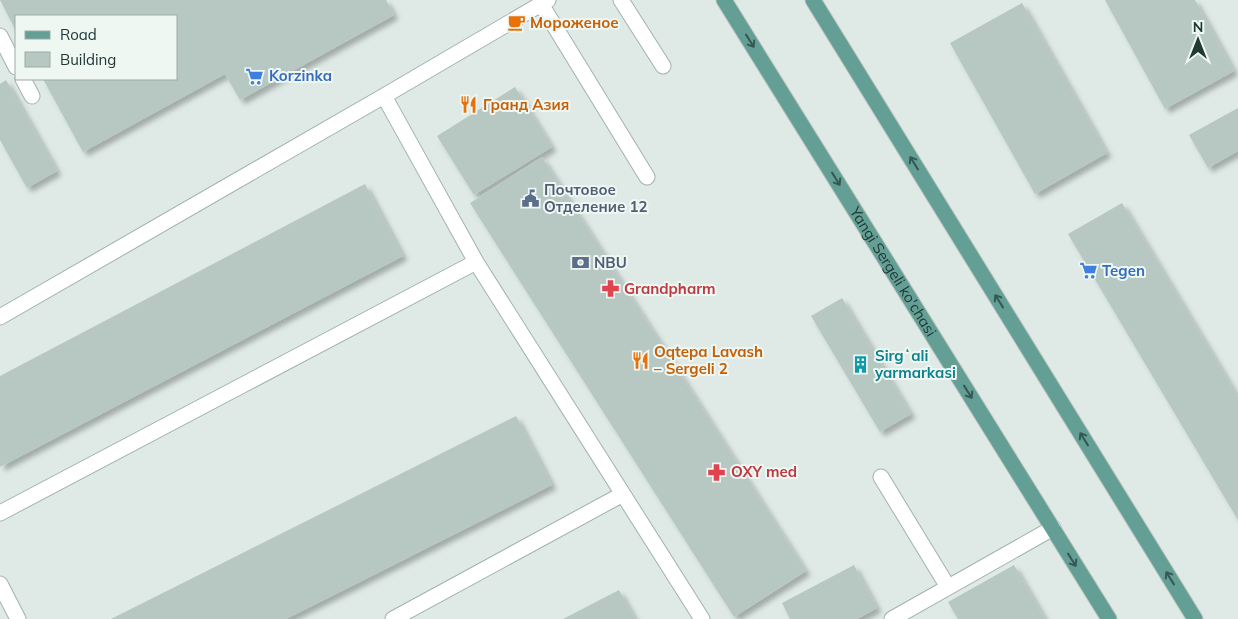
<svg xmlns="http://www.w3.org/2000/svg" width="1238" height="619" viewBox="0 0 1238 619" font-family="Mulish,sans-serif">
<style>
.building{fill:#b7c7c2;filter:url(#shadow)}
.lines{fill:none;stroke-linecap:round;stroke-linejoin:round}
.minor-casing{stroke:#a2b1ad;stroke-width:17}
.major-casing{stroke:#bcc4c2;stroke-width:17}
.minor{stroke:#fff;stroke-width:15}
.major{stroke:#649f95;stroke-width:15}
.oneway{stroke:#345852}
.labels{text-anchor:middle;stroke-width:4;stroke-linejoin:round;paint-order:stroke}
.food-label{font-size:15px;font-weight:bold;fill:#c56008;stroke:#eff7f3;text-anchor:start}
.shop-label{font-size:15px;font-weight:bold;fill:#366cbe;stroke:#eff7f3;text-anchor:start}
.service-label{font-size:15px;font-weight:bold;fill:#4e5e75;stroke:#eff7f3;text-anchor:start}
.street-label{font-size:15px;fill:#203935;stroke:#eff7f3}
.health-label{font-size:15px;font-weight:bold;fill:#be3a42;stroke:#eff7f3;text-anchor:start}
.culture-label{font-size:15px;font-weight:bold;fill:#0d838f;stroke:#eff7f3;text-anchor:start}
</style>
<defs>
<filter id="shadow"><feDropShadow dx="4.5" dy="4.5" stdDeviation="2.5" flood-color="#0004"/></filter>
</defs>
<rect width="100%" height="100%" fill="#dfeae6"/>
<path class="building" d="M0,0H386L394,15L240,100L225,74L83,152L43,79H176V16H16V31Z
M1105,0H1195L1234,71L1165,109Z
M1022,3L1107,153L1035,194L950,43Z
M6,80L57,171L27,188L0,140V84Z
M515,87L552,147L474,195L437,136Z
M1238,108V151L1208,168L1189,135Z
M542,157L806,571L734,617L470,203Z
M365,184L403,256L0,467V376Z
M1122,203L1238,397V520L1068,234Z
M842,298L911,414L880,432L811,316Z
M516,416L552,485L286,619H111Z
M854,565L877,608L857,619H790L782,603Z
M1014,565L1045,619H958L948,602Z
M619,590L635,619H563Z"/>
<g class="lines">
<defs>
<path id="minor" d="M621,0L663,66
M541,4L647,177
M0,36L16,67
M23,79L32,96
M476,262L384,96L548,0
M0,317L384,96
M881,477L948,587
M0,513L476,262L702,619
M0,584L18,619
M393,619L623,494
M892,619L1053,528"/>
<g id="major">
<path id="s1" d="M724,0L1109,619"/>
<path d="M813,0L1195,619"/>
</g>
</defs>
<use href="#minor" class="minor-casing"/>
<use href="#major" class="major-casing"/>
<use href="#minor" class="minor"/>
<use href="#major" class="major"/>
</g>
<defs><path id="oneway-shaft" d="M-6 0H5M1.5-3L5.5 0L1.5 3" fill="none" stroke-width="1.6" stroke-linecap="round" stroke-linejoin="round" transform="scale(1.25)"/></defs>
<g class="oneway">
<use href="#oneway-shaft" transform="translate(750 41) rotate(58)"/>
<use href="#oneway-shaft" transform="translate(914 163) rotate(-122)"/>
<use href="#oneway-shaft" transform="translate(836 179) rotate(58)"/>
<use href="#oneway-shaft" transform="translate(999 301) rotate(-122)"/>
<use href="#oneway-shaft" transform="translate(968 392) rotate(58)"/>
<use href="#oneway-shaft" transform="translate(1084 439) rotate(-122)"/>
<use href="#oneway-shaft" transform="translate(1072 560) rotate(58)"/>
<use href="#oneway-shaft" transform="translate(1170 578) rotate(-122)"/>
</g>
<defs>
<symbol id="cafe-bare" viewBox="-9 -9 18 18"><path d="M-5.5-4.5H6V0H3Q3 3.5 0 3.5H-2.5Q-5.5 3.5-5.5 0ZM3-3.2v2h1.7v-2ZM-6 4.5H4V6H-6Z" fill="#e8710a" stroke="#eff7f3" stroke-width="2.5" paint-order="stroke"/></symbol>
<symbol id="supermarket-bare" viewBox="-9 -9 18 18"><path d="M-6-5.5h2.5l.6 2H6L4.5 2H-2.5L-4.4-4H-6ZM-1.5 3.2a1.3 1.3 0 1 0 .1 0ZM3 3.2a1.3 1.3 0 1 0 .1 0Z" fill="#3f7fe0" stroke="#eff7f3" stroke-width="2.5" paint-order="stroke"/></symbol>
<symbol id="restaurant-bare" viewBox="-9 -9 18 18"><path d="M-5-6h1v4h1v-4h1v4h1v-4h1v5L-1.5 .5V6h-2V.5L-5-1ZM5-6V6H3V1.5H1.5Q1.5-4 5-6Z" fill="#e8710a" stroke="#eff7f3" stroke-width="2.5" paint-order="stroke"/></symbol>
<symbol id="civic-bare" viewBox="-9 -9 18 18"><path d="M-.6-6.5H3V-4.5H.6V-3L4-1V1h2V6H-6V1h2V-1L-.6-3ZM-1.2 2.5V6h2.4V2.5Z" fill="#5c6f8a" stroke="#eff7f3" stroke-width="2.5" paint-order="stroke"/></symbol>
<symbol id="bank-bare" viewBox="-9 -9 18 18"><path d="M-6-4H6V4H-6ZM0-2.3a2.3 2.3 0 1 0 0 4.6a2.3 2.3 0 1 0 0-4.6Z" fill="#5c6f8a" stroke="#eff7f3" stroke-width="2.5" paint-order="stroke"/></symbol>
<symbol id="pharmacy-bare" viewBox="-9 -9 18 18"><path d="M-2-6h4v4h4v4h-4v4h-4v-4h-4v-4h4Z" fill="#e0444e" stroke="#eff7f3" stroke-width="2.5" paint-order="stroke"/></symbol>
<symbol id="building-bare" viewBox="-9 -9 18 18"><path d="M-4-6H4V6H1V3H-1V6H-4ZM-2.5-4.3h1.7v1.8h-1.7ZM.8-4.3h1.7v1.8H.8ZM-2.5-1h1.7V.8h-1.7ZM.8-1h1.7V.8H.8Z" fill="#0f9aa8" stroke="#eff7f3" stroke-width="2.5" paint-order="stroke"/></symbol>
</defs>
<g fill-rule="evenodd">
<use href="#cafe-bare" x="504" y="10" width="25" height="25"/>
<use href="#supermarket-bare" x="242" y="64" width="25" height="25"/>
<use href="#restaurant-bare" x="456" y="92" width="25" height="25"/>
<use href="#civic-bare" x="518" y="186" width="25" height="25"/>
<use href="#bank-bare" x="568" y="250" width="25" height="25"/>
<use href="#supermarket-bare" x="1076" y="258" width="25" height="25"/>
<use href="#pharmacy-bare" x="598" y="276" width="25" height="25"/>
<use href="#restaurant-bare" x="628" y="348" width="25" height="25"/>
<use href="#building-bare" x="848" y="352" width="25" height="25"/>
<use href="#pharmacy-bare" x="704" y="460" width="25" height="25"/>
</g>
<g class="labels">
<g class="food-label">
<text x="530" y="28">Мороженое</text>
<text x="483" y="110">Гранд Азия</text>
<text x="654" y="357">Oqtepa Lavash<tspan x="654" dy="17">– Sergeli 2</tspan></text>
</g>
<g class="shop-label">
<text x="269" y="81">Korzinka</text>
<text x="1102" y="276">Tegen</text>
</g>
<g class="service-label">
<text x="544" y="195">Почтовое<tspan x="544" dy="17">Отделение 12</tspan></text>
<text x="594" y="268">NBU</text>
</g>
<g class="street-label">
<text dy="5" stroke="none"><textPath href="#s1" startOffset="320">Yangi Sergeli ko'chasi</textPath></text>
</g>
<g class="health-label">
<text x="624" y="294">Grandpharm</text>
<text x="731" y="477">OXY med</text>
</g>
<g class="culture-label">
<text x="875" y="361">Sirgʻali<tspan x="875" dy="17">yarmarkasi</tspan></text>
</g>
</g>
<rect x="15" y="15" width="162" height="65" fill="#eff7f3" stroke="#9caba7"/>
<rect x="25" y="31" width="25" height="8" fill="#649f95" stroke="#9caba7"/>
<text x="60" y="40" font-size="15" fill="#203935">Road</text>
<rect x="25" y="52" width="25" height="15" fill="#b7c7c2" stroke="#9caba7"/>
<text x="60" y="65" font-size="15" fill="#203935">Building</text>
<g transform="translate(1198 40)" stroke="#eff7f3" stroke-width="4" paint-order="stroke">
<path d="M0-4L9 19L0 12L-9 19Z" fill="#203935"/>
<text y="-8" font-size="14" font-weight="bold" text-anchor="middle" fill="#203935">N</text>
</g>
</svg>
